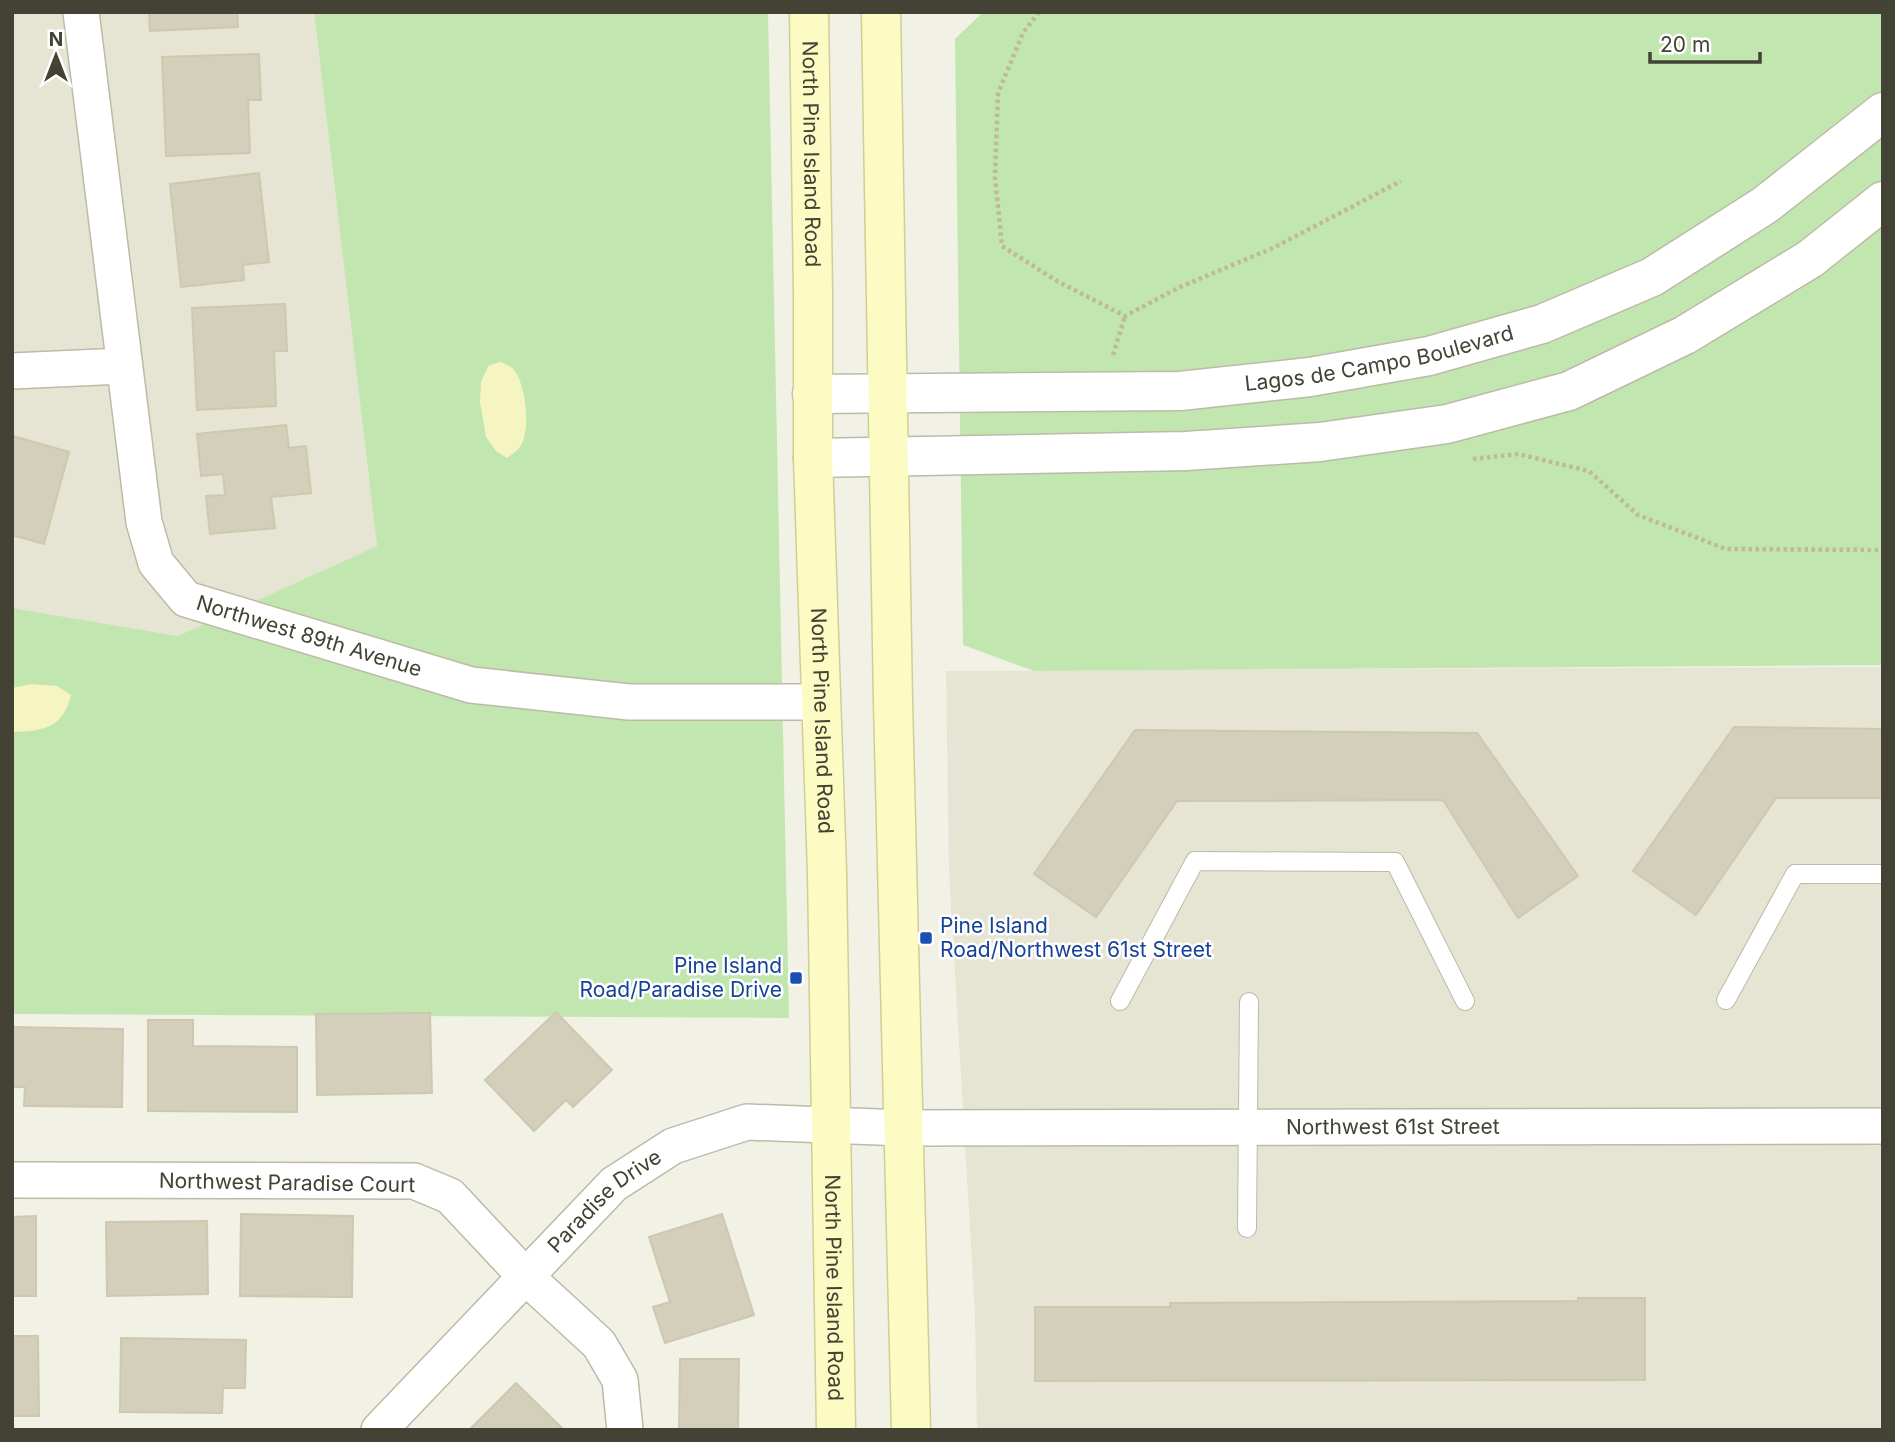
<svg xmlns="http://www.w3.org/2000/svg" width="1895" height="1442" viewBox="0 0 1895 1442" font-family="Inter,sans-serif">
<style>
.residential{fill:#e6e4d3}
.green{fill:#c2e6af}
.sand{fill:#f6f5c1}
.building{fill:#d3cfbb;stroke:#cec8ae;stroke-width:2}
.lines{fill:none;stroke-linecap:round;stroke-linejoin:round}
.service-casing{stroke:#bdbaa8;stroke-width:20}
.minor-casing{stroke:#bdbaa8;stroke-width:38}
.tertiary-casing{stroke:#bdbaa8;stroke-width:41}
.secondary-casing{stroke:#d1cd96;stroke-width:41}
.path{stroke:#bfb99a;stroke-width:4.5;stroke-dasharray:3.5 3.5;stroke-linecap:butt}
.service{stroke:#fff;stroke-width:18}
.minor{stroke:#fff;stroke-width:35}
.tertiary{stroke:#fff;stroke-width:38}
.secondary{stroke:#fdfbc4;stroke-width:38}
.transit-dot{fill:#1a4fb4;stroke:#fff;stroke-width:2.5}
.labels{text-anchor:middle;stroke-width:5;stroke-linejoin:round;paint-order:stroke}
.street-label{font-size:21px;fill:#444135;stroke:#fff}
.transit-label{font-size:21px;fill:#164399;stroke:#fff;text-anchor:start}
</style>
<rect width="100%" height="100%" fill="#f2f1e5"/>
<path class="residential" d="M12,12H314L377,546L178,636L12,608Z
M1883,667V1430H977L975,1314L949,871L946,671Z"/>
<path class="green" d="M314,12H768L789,1018L12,1014V608L178,636L377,546Z
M983,12H1883V665L1034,671L963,645L955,39Z"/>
<path class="sand" d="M501,362C506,364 512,367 515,371C526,387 531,431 520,447C517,451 511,455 507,458L496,451L486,437L480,402L481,382L489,365Z
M31,684L57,686L71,695C63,728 44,731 12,732V688Z"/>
<path class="building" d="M149,12H237L238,27L150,31Z
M259,54L261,100H248L250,153L166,156L162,57Z
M259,173L269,262L243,265L244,280L181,287L170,184Z
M285,304L287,351H274L276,406L197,410L192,308Z
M286,425L289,448L306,446L311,493L271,497L275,528L210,534L206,496L225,495L223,474L201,476L197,434Z
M13,436L69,452L44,544L12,535Z
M1734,727L1883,729V798H1776L1696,915L1633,871Z
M1135,730L1477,733L1578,876L1518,918L1443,800L1177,801L1096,917L1034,874Z
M556,1012L612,1070L573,1107L566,1100L534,1131L485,1080Z
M430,1013L432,1093L317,1095L316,1014Z
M148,1020H193V1046L297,1047V1112L148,1111Z
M12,1027L123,1029L122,1107L24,1106L25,1087H12Z
M241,1214L353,1216L352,1297L240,1296Z
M722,1214L754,1315L665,1343L653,1307L670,1302L649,1237Z
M36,1216V1296H12V1217Z
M207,1221L208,1294L107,1296L106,1222Z
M1578,1298H1645V1380L1035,1381V1307H1170V1303L1578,1301Z
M12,1336H38L39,1416H12Z
M121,1338L246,1340L245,1388H223L222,1413L120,1412Z
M680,1359H739L738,1430H679Z
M516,1383L564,1430H469Z"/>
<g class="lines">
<defs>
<path id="service" d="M1726,1000L1795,874H1883
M1120,1001L1195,861L1395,862L1465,1001
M1247,1228L1249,1002"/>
<g id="minor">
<path id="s1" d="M81,12L144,522L156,563L186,599L471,685L629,702H821"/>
<path d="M12,371L123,366"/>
<path d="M12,1180L414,1181L450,1196L525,1276L599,1344L620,1380L625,1430"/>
<path id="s2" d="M379,1430L614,1184L673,1146L747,1122L904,1128L1883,1126"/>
</g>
<g id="tertiary">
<path id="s3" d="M812,394L1180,391L1310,377L1429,356L1542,324L1652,277L1765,205L1883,112"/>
<path d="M813,458L1186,451L1320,442L1447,424L1569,391L1685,335L1810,259L1883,201"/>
</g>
<g id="secondary">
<path id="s4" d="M809,12L813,294V458L827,871L836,1430"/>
<path d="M881,12L893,702L911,1430"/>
</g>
</defs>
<use href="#service" class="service-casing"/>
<use href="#minor" class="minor-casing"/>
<use href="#tertiary" class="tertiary-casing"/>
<use href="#secondary" class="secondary-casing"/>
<path class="path" d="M1039,12L1023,33L998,93L995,177L1002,246L1057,281L1125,316L1180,287L1273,248L1401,181
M1113,355L1125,316
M1473,459L1518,454L1589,471L1638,515L1726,549L1883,550"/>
<use href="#service" class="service"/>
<use href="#minor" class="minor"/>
<use href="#tertiary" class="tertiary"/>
<use href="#secondary" class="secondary"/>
</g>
<g class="transit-dot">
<rect x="919" y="931" width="14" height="14" rx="3.5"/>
<rect x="789" y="971" width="14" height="14" rx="3.5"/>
</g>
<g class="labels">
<g class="street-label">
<text dy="7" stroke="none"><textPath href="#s4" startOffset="142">North Pine Island Road</textPath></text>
<text dy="7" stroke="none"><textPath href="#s3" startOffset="570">Lagos de Campo Boulevard</textPath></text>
<text dy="7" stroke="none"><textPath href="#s1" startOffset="732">Northwest 89th Avenue</textPath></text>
<text dy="7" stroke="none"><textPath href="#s4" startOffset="709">North Pine Island Road</textPath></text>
<text dy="7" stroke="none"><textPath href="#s2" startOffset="1134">Northwest 61st Street</textPath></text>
<text transform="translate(287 1183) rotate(1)" y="7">Northwest Paradise Court</text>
<text dy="7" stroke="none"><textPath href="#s2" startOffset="322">Paradise Drive</textPath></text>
<text dy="7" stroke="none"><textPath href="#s4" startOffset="1276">North Pine Island Road</textPath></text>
</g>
<g class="transit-label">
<text x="940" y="933">Pine Island<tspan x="940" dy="24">Road/Northwest 61st Street</tspan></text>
<text x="782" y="973" text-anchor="end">Pine Island<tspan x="782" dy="24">Road/Paradise Drive</tspan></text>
</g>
</g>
<rect width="1895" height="1442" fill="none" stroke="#444135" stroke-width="28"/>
<g transform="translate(56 56)" stroke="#ffffff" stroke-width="5" paint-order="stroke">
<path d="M0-5L12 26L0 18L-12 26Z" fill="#444135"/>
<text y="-10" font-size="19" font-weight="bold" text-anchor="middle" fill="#444135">N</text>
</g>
<path d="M1650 52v10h110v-10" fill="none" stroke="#444135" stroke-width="3.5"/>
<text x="1660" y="52" font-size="21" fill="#444135" stroke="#ffffff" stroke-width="5" paint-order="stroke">20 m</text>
</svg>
